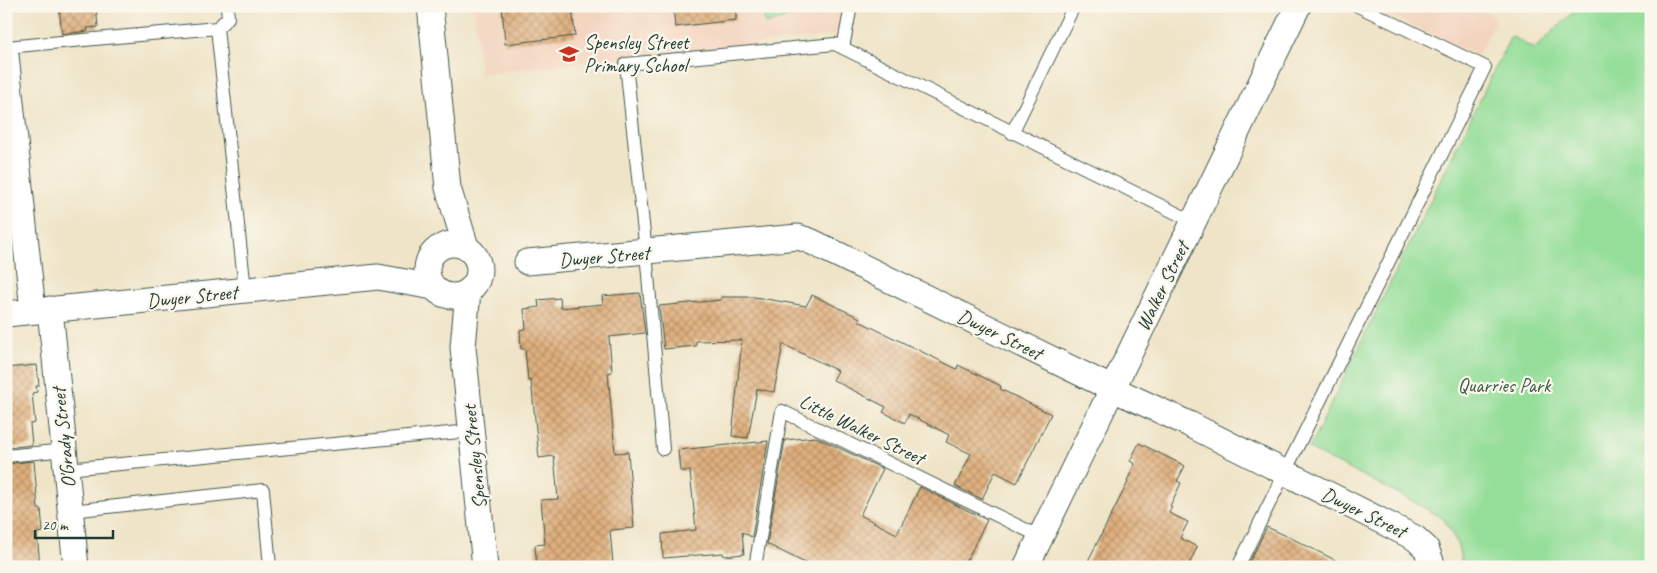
<svg xmlns="http://www.w3.org/2000/svg" width="1657" height="573" viewBox="0 0 1657 573" font-family="Caveat,sans-serif">
<style>
.built{fill:#f3d4be}
.green{fill:#95de9a;stroke:#5a8e67}
.building{fill:url(#building-cross-hatch)}
.lines{fill:none;stroke-linecap:round;stroke-linejoin:round}
.lane-casing{stroke:#3e564a;stroke-width:14}
.street-casing{stroke:#3e564a;stroke-width:27}
.lane{stroke:#fff;stroke-width:12}
.street{stroke:#fff;stroke-width:25}
.labels{text-anchor:middle;stroke-width:4.5;stroke-linejoin:round;paint-order:stroke}
.poi-label{font-size:20px;fill:#1f3d34;stroke:#fbf7ec;text-anchor:start}
.street-label{font-size:20px;fill:#1f3d34;stroke:#fbf7ec}
.park-label{font-size:20px;fill:#375d48;stroke:#fbf7ec}
</style>
<defs>
<pattern id="building-cross-hatch" width="8" height="8" patternUnits="userSpaceOnUse" patternTransform="scale(1.25)"><rect width="8" height="8" fill="#e0b07e"/><path d="M0 0l8 8M0 8l8-8" fill="none" stroke="#b59068"/></pattern>
</defs>
<rect width="100%" height="100%" fill="#fbf7ec"/>
<filter id="ink" filterUnits="userSpaceOnUse"><feTurbulence type="fractalNoise" baseFrequency=".02" numOctaves="2"/><feDisplacementMap in="SourceGraphic" scale="10" xChannelSelector="R" yChannelSelector="G"/><feConvolveMatrix kernelMatrix="1 2 1 2 8 2 1 2 1" color-interpolation-filters="sRGB"/></filter>
<filter id="wash" filterUnits="userSpaceOnUse"><feTurbulence type="fractalNoise" baseFrequency=".0096" numOctaves="4" result="noise"/><feDisplacementMap in="SourceGraphic" scale="20" xChannelSelector="R" yChannelSelector="G"/><feGaussianBlur stdDeviation="1.12" result="paint"/><feColorMatrix in="noise" values="0 0 0 0 0 0 0 0 0 0 0 0 0 0 0 0 0 1.4 0 .05"/><feComposite in="paint" operator="in"/></filter>
<g filter="url(#wash)">
<rect width="100%" height="100%" fill="#efe4c7"/>
<path class="built" d="M474,6H843L838,35L480,74Z
M1372,6H1474L1496,18L1478,56Z"/>
<path class="green" d="M763,6H825L765,24Z
M1580,6H1651V567H1463L1457,543L1444,519L1407,498L1309,449L1511,36L1534,49Z"/>
<g id="blocks">
<path class="building" d="M59,6H96L98,27L87,28L88,31L62,34Z
M502,6H572L575,36L505,44Z
M673,6H736V20L675,27Z
M640,293L645,333L609,337L612,372L608,373L615,453L628,452L634,528L610,530L613,564L584,567H537L535,545L545,544L541,500L558,499L554,456L539,458L531,380L528,381L525,349H521L520,330L526,329L524,309L539,307L538,300L560,298L561,308L603,304L602,296Z
M812,295L860,318L859,321L957,369L958,365L1001,386L1000,389L1051,414L1017,483L995,472L982,499L955,486L971,454L946,442L949,435L909,414L905,423L883,412L886,407L833,380L838,371L783,344L774,392L757,389L748,438L732,436L742,340L696,341V346L664,349L659,306L721,300V297H755L806,306Z
M37,365L39,386H36L37,392L32,393L35,423L30,424L32,445L6,448V368Z
M816,437L883,469L860,515L897,534L920,487L987,520L967,560H965L961,567H813L767,544L785,440Z
M768,441L752,537L742,532L744,554L724,556L723,553L663,558L662,534L696,530L690,471H680L678,450Z
M1139,443L1185,466L1177,481L1181,483L1170,506L1172,507L1169,513L1188,522L1180,538L1197,547L1188,567H1085L1128,482L1127,481L1135,464L1130,461Z
M34,461L38,509H41L43,532L37,533L40,567H6V464Z
M1267,527L1293,539L1349,567H1247Z"/>
</g>
</g>
<g filter="url(#ink)">
<use href="#blocks" fill-opacity="0" stroke="#3e564a" stroke-width="1"/>
<g class="lines">
<defs>
<path id="lane" d="M227,6L228,18L217,28L245,290
M6,47L217,28
M843,48L851,6
M1012,133L1074,6
M663,449L646,252L626,64L835,44L1194,222
M6,456L65,450
M67,469L471,431
M71,511L263,490L270,567
M755,567L782,411L1041,537
M1238,567L1485,67L1358,6"/>
<path id="street" d="M430,6L448,188L466,247
M6,55L33,311
M427 270a26 26 0 1 1 52 0a26 26 0 1 1-52 0Z
M527,262L798,237L810,241L1113,389L1189,424L1415,538L1426,548L1433,567
M468,291L463,347L485,567
M50,309L76,567
M6,314L378,277L433,287
M1026,567L1298,6"/>
</defs>
<use href="#lane" class="lane-casing"/>
<use href="#street" class="street-casing"/>
<use href="#lane" class="lane"/>
<use href="#street" class="street"/>
</g>
</g>
<defs>
<symbol id="school-bare" viewBox="-9 -9 18 18"><path d="M0-5L7-2L0 1L-7-2ZM-4 1L0 2.5L4 1V4Q0 6-4 4Z" fill="#c8321e" stroke="#fbf7ec" stroke-width="2.5" paint-order="stroke"/></symbol>
</defs>
<g fill-rule="evenodd">
<use href="#school-bare" x="555" y="40" width="28" height="28"/>
</g>
<g class="labels">
<g class="poi-label">
<text x="584" y="49">Spensley Street<tspan x="584" dy="23">Primary School</tspan></text>
</g>
<g class="street-label">
<text transform="translate(604 256) rotate(-5)" y="7">Dwyer Street</text>
<text transform="translate(1162 286) rotate(-64)" y="7">Walker Street</text>
<text transform="translate(192 296) rotate(-6)" y="7">Dwyer Street</text>
<text transform="translate(1000 334) rotate(26)" y="7">Dwyer Street</text>
<text transform="translate(862 429) rotate(26)" y="7">Little Walker Street</text>
<text transform="translate(63 438) rotate(-96)" y="7">O'Grady Street</text>
<text transform="translate(474 457) rotate(-96)" y="7">Spensley Street</text>
<text transform="translate(1364 512) rotate(26)" y="7">Dwyer Street</text>
</g>
<g class="park-label">
<text x="1504" y="392">Quarries Park</text>
</g>
</g>
<rect width="1657" height="573" fill="none" stroke="#fbf7ec" stroke-width="25"/>
<path d="M35 530v8h78v-8" fill="none" stroke="#1f3d34" stroke-width="2.5"/>
<text x="42" y="530" font-size="15" fill="#1f3d34" stroke="#fbf7ec" stroke-width="4" paint-order="stroke">20 m</text>
</svg>
